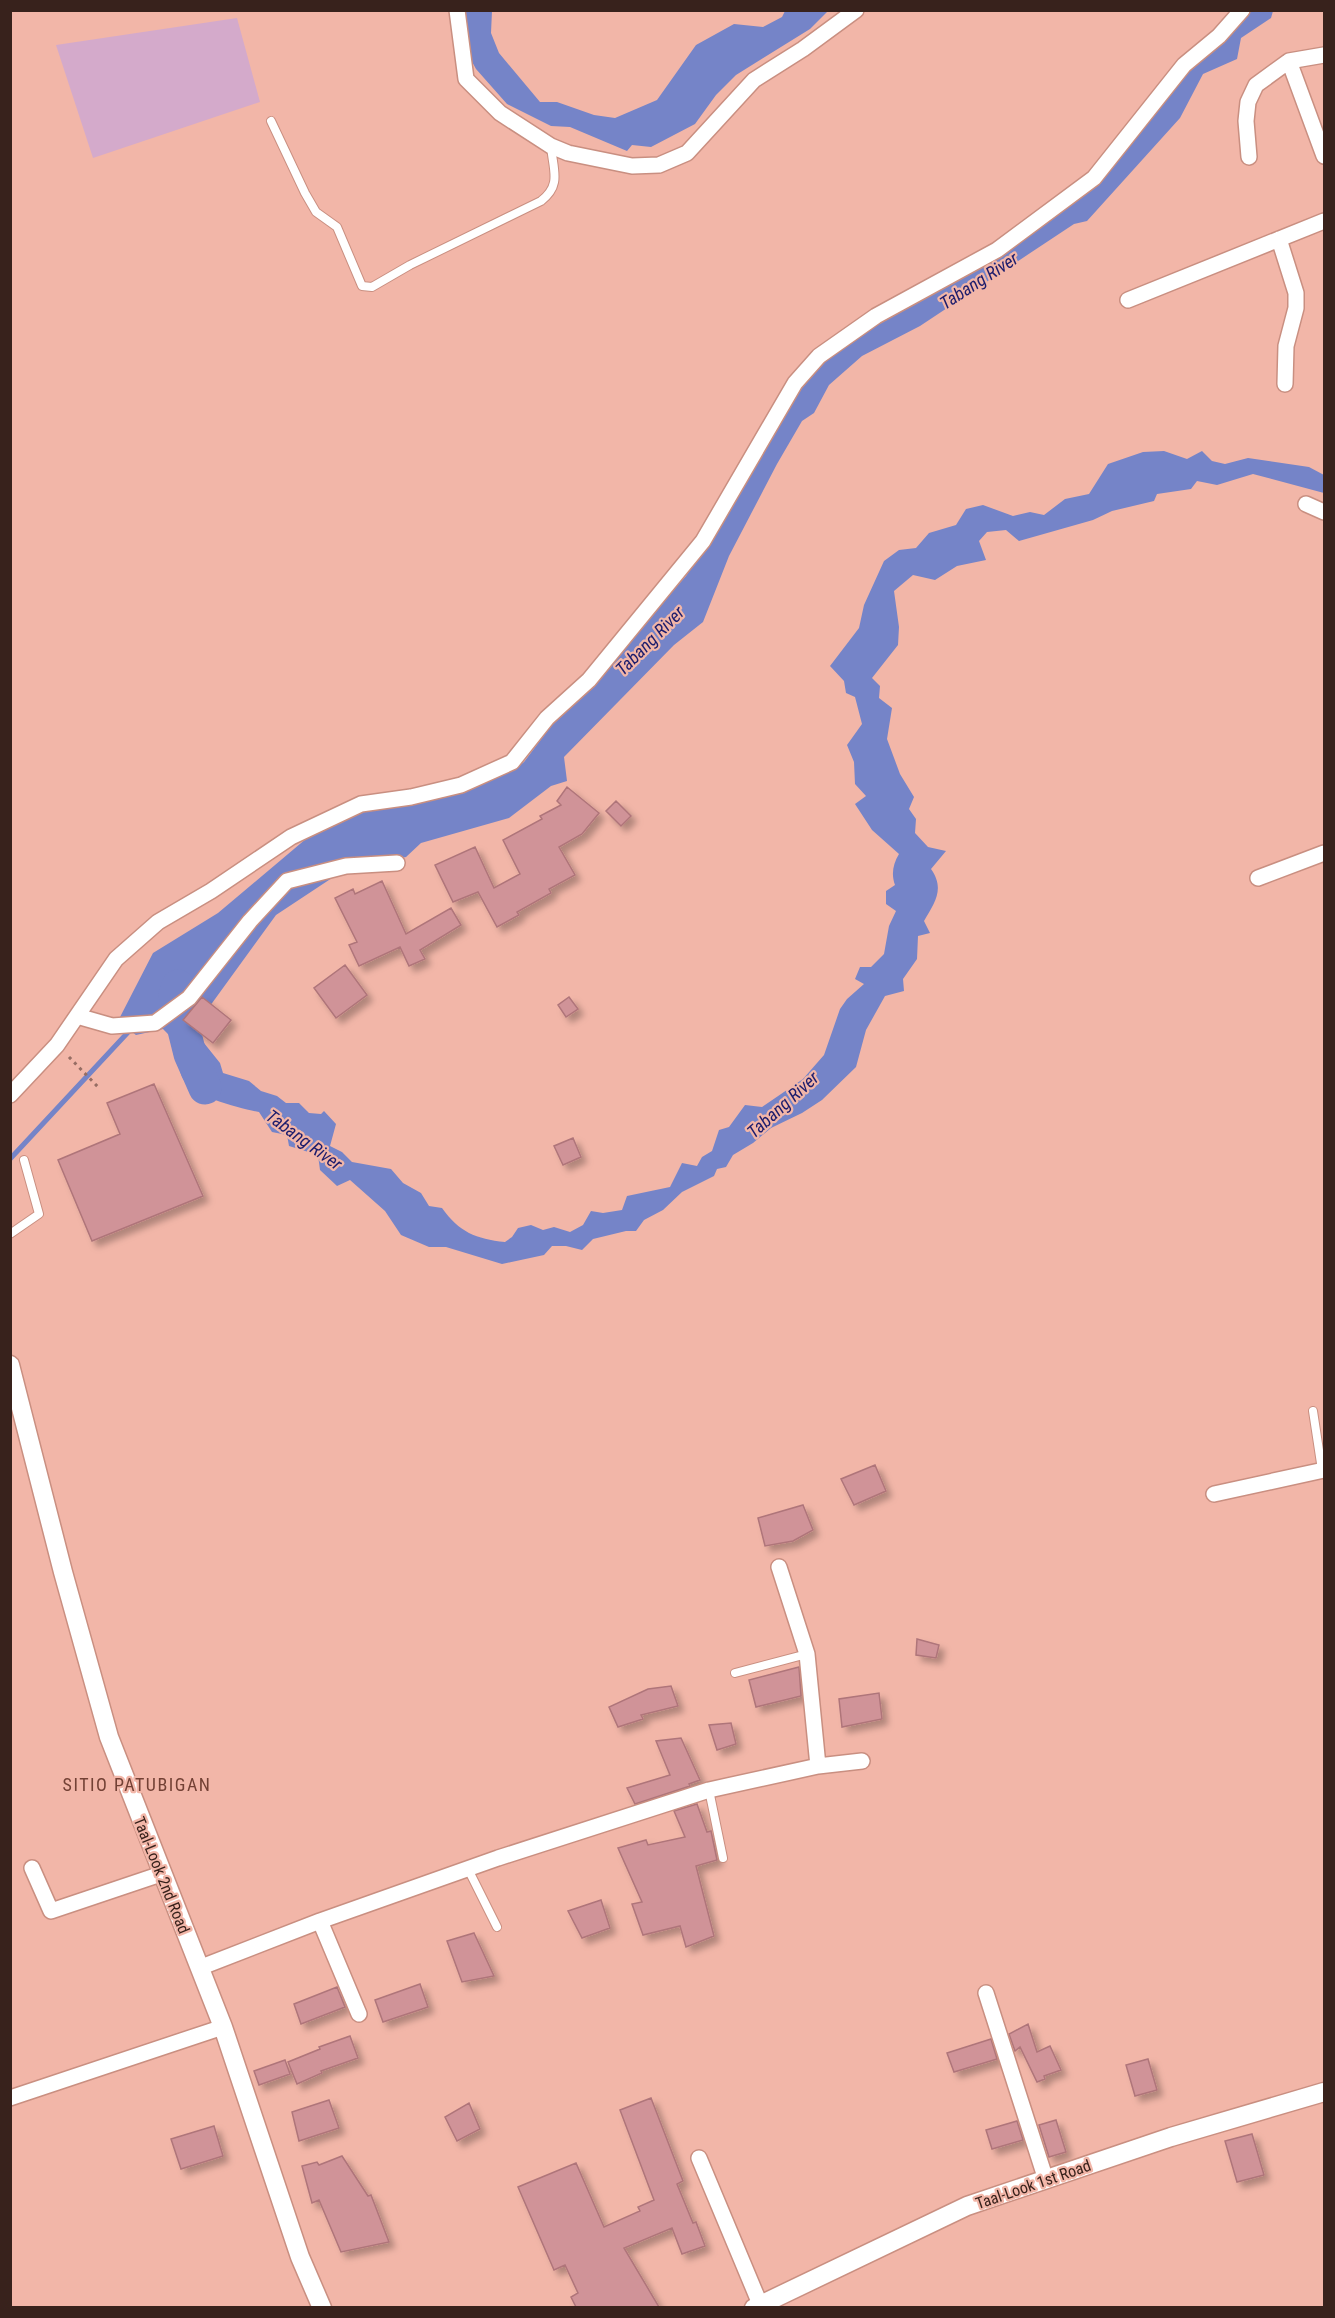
<svg xmlns="http://www.w3.org/2000/svg" width="1335" height="2318" viewBox="0 0 1335 2318" font-family="'Roboto Condensed',sans-serif">
<style>
.green{fill:#d4aacb}
.water{fill:#7584c8}
.lines{fill:none;stroke-linecap:round;stroke-linejoin:round}
.stream{stroke:#7584c8;stroke-width:5}
.river{stroke:#7584c8;stroke-width:33}
.building{fill:#d09398;stroke:#af757a;stroke-width:1.5;filter:url(#shadow)}
.service-casing{stroke:#c98f81;stroke-width:10}
.minor-casing{stroke:#c98f81;stroke-width:18}
.tertiary-casing{stroke:#c98f81;stroke-width:21}
.path{stroke:#966d63;stroke-width:3;stroke-dasharray:3 4.5;stroke-linecap:butt}
.service{stroke:#fff;stroke-width:8}
.minor{stroke:#fff;stroke-width:15}
.tertiary{stroke:#fff;stroke-width:18}
.labels{text-anchor:middle;stroke-width:4.5;stroke-linejoin:round;paint-order:stroke}
.street-label{font-size:16px;fill:#38221c;stroke:#f2b6a8}
.water-label{font-size:18px;font-style:italic;fill:#1c1c6c;stroke:#f2b6a8}
.neighbourhood-label{font-size:18px;letter-spacing:1.5px;fill:#734135;stroke:#f2b6a8}
</style>
<defs>
<filter id="shadow"><feDropShadow dx="5.5" dy="5.5" stdDeviation="3" flood-color="#0004"/></filter>
</defs>
<rect width="100%" height="100%" fill="#f2b6a8"/>
<path class="green" d="M237,18L260,102L93,158L56,45Z"/>
<path class="water" d="M465,11H492L491,33L499,53L540,102H557L594,115L615,118L657,100L696,45L734,24L763,27L782,17L785,11H828L810,29L736,75L716,95L695,124L651,147L632,145L627,151L570,127L551,126L507,104L476,69L470,58Z
M1247,11H1273L1271,18L1241,38L1237,59L1203,74L1180,118L1087,221L1074,224L920,326L862,356L829,385L814,413L802,421L777,464L729,556L703,622L674,645L564,757L567,781L551,786L509,818L421,843L406,857L381,862L335,876L276,915L194,1028L168,1034L163,1029L136,1035L118,1021L153,953L218,913L307,838L370,809L472,789L513,770L524,762L551,726L686,576L735,500L787,405L827,355L1077,197L1167,91Z
M1164,451L1187,459L1202,451L1212,461L1225,464L1248,458L1309,467L1324,475V493L1253,474L1217,485L1197,481L1191,489L1157,494L1154,501L1112,511L1093,520L1019,541L1006,530L987,532L979,541L986,560L957,566L935,580L913,575L894,591L899,627L898,645L872,678L880,686L879,698L892,708L887,739L900,774L914,797L909,809L916,819L915,833L928,847L946,851L931,869C945,889 935,902 924,921L930,933L918,936L917,959L903,979L904,991L885,996L866,1030L856,1067L822,1100L802,1113L771,1128L753,1143L733,1155L726,1167L717,1169L714,1176L682,1192L663,1210L644,1220L636,1231H626L593,1239L582,1250L566,1246H552L544,1255L502,1264L446,1247H429L401,1235L385,1211L350,1180L337,1186L320,1170L318,1155L289,1146L287,1135L272,1132L259,1112C239,1108 192,1097 182,1077C178,1068 180,1056 181,1048L204,1043L220,1063L223,1073L249,1081L261,1091L277,1096L286,1103H299L309,1113L321,1114L324,1111L336,1124L330,1146L342,1152L352,1162L391,1169L403,1183L421,1193L429,1206L442,1208C459,1232 476,1239 505,1242L512,1237L518,1228L531,1225L543,1230L554,1227L570,1232L583,1225L591,1211L603,1213L622,1210L627,1196L670,1187L682,1163L697,1166L702,1157L712,1151L719,1130L729,1127L745,1105L762,1107L803,1079L824,1055L840,1009L847,999L864,984L855,979L860,967H871L884,954L889,926L896,911L886,904V891L895,885C891,874 893,864 899,854L872,830L855,804L866,796L855,784L854,762L847,745L862,724L855,697L846,693L844,681L830,666L859,628L864,605L884,561L899,550L916,548L929,533L956,525L966,509L983,505L1013,516L1030,512L1044,515L1065,499L1089,494L1108,464L1143,452Z"/>
<g class="lines">
<path class="stream" d="M10,1159L132,1028"/>
<path class="river" d="M178,986L175,994L190,1054L205,1088"/>
</g>
<path class="building" d="M567,787L599,813L582,834L559,847L575,875L549,889L551,893L517,912L519,915L497,927L478,892L453,902L435,865L475,847L494,888L520,874L503,840L542,819L540,816L561,805L557,801Z
M616,801L631,816L621,826L606,811Z
M382,881L406,934L451,908L461,925L420,950L425,959L409,966L400,947L359,966L349,945L357,942L335,898L353,889L355,894Z
M345,965L367,995L336,1018L314,988Z
M202,997L231,1020L213,1043L183,1020Z
M569,997L578,1009L566,1017L558,1005Z
M154,1084L203,1196L92,1241L58,1160L120,1134L107,1103Z
M573,1138L581,1157L563,1165L554,1146Z
M875,1465L886,1491L854,1505L841,1479Z
M803,1505L813,1530L793,1541L765,1546L758,1518Z
M917,1639L939,1645L936,1658L916,1655Z
M799,1667L801,1696L756,1707L749,1680Z
M671,1686L678,1706L641,1715L643,1719L618,1727L609,1707L648,1689Z
M879,1693L882,1719L842,1727L839,1699Z
M731,1723L736,1744L717,1750L709,1725Z
M681,1738L700,1780L689,1784L690,1786L635,1804L627,1788L670,1775L656,1741Z
M697,1804L707,1832L711,1831L717,1860L696,1866L714,1936L686,1947L680,1926L643,1935L632,1904L642,1902L618,1848L646,1840L648,1845L685,1837L674,1811Z
M601,1900L610,1928L582,1938L568,1911Z
M474,1933L494,1976L462,1982L447,1941Z
M420,1984L428,2007L383,2022L375,2000Z
M337,1987L345,2007L301,2024L294,2004Z
M1028,2024L1037,2052L1050,2046L1061,2070L1044,2076L1045,2079L1037,2082L1020,2047L1015,2051L1009,2034Z
M350,2036L358,2058L321,2071L322,2073L297,2084L288,2062L320,2049L319,2047Z
M991,2039L997,2059L954,2072L947,2053Z
M1148,2059L1157,2090L1135,2096L1126,2065Z
M285,2060L290,2074L259,2085L254,2071Z
M651,2098L683,2181L677,2184L693,2223L696,2222L705,2246L682,2254L672,2228L624,2248L659,2307H576L571,2297L578,2293L565,2265L554,2270L518,2187L576,2163L604,2227L640,2211L638,2207L654,2200L620,2110Z
M329,2100L339,2128L299,2141L292,2112Z
M469,2103L480,2129L457,2141L445,2117Z
M1056,2120L1066,2152L1049,2157L1039,2125Z
M1017,2121L1023,2140L992,2149L986,2130Z
M214,2126L223,2156L181,2169L171,2139Z
M1252,2134L1264,2175L1237,2182L1225,2141Z
M342,2156L368,2196L371,2195L389,2242L341,2252L319,2200L312,2203L302,2166L317,2162L319,2165Z"/>
<g class="lines">
<defs>
<path id="service" d="M271,121L305,193L316,212L337,227L362,286L372,287L410,265L541,201C562,185 553,170 551,146
M10,1234L39,1214L24,1160
M1313,1411L1322,1470
M735,1673L807,1654
M709,1790L723,1858
M468,1869L497,1927"/>
<path id="minor" d="M457,10L466,79L500,113L551,146L568,153L632,166L659,165L687,153L754,80L803,49L856,10
M1289,61L1324,156
M1249,157L1246,121L1248,102L1256,85L1289,61L1324,55
M1279,239L1296,293V308L1286,346L1285,384
M1128,300L1324,221
M1306,504L1324,512
M1258,878L1324,853
M77,1016L112,1026L155,1023L189,998L250,921L287,881L346,866L397,863
M10,1095L57,1045L116,959L158,922L211,891L291,837L361,804L411,797L461,785L512,762L547,718L589,680L703,541L795,383L819,356L876,316L997,250L1094,178L1184,65L1219,36L1242,10
M1214,1494L1324,1470
M779,1567L807,1654L818,1766
M32,1868L51,1911L161,1874
M320,1921L359,2014
M199,1968L320,1921L498,1858L709,1790L818,1766L862,1761
M986,1993L1046,2180
M10,2098L223,2027
M699,2158L760,2304"/>
<path id="tertiary" d="M10,1365L63,1572L109,1737L223,2027L300,2257L322,2308
M754,2308L967,2206L1171,2137L1324,2092"/>
</defs>
<use href="#service" class="service-casing"/>
<use href="#minor" class="minor-casing"/>
<use href="#tertiary" class="tertiary-casing"/>
<path class="path" d="M69,1057L100,1089"/>
<use href="#service" class="service"/>
<use href="#minor" class="minor"/>
<use href="#tertiary" class="tertiary"/>
</g>
<g class="labels">
<g class="street-label">
<text transform="translate(162 1875) rotate(68)" y="6">Taal-Look 2nd Road</text>
<text transform="translate(1033 2184) rotate(-19)" y="6">Taal-Look 1st Road</text>
</g>
<g class="water-label">
<text transform="translate(979 281) rotate(-33)" y="6">Tabang River</text>
<text transform="translate(650 641) rotate(-45)" y="6">Tabang River</text>
<text transform="translate(783 1105) rotate(-42)" y="6">Tabang River</text>
<text transform="translate(304 1140) rotate(36)" y="6">Tabang River</text>
</g>
<g class="neighbourhood-label">
<text x="137" y="1791">SITIO PATUBIGAN</text>
</g>
</g>
<rect width="1335" height="2318" fill="none" stroke="#38221c" stroke-width="24"/>
</svg>
